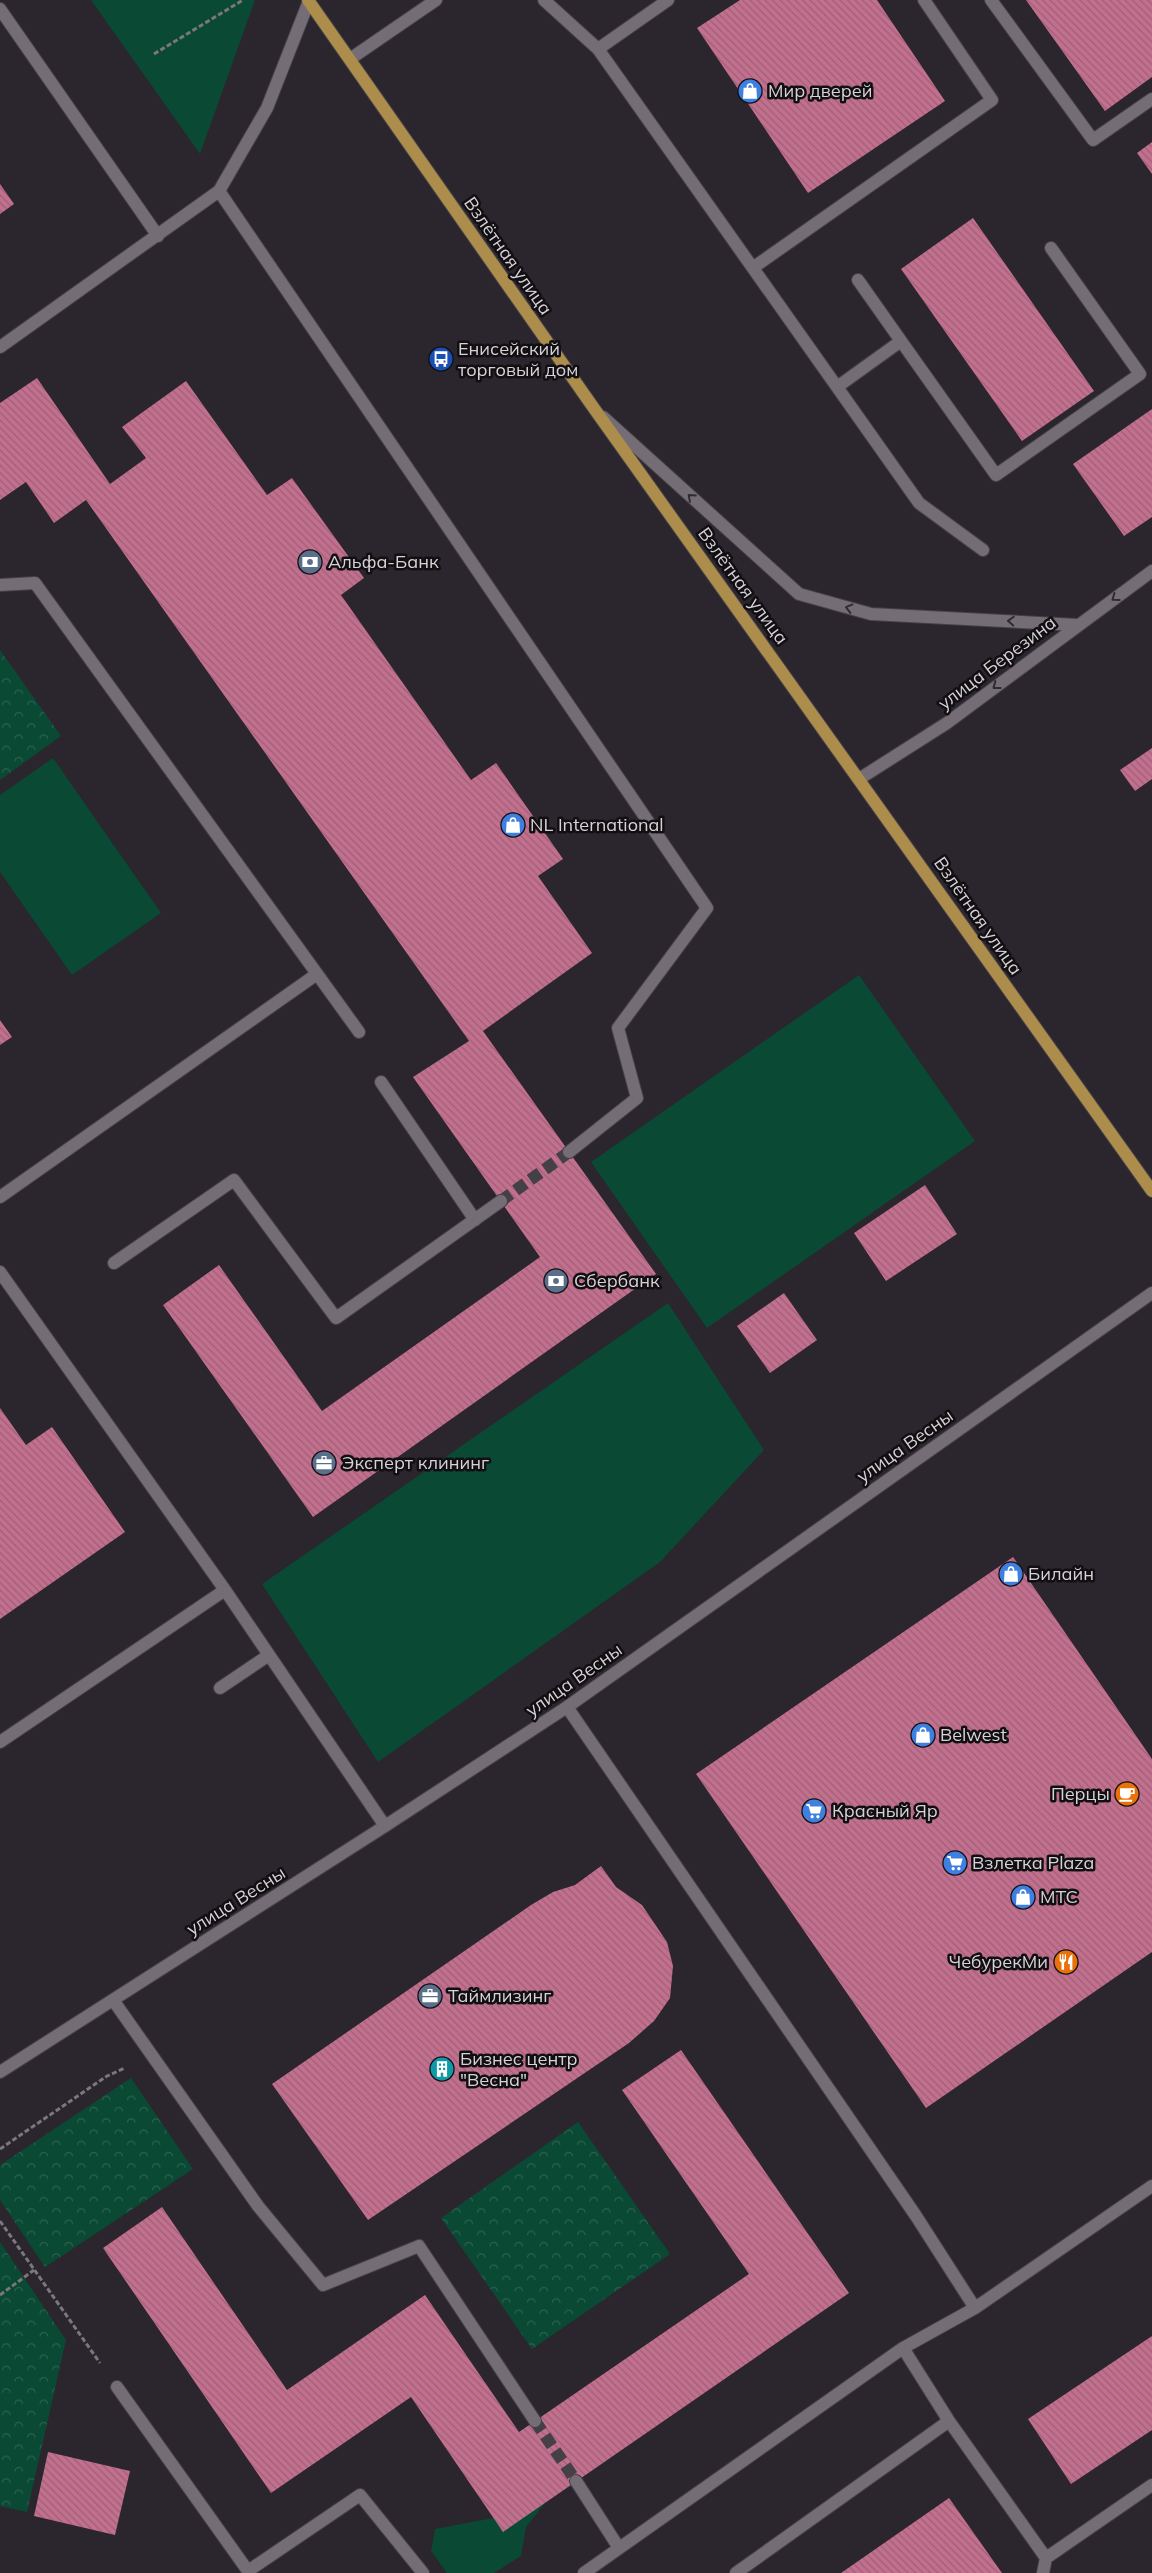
<svg xmlns="http://www.w3.org/2000/svg" width="1152" height="2573" viewBox="0 0 1152 2573" font-family="Mulish,sans-serif">
<style>
.grass{fill:#0a4933}
.park{fill:url(#park-crowns)}
.building{fill:url(#building-back-hatch)}
.lines{fill:none;stroke-linecap:round;stroke-linejoin:round}
.minor-tunnel{stroke:#453f46;stroke-width:12;stroke-dasharray:12 6;stroke-linecap:butt}
.minor-casing{stroke:#464147;stroke-width:14}
.major-casing{stroke:#464147;stroke-width:14}
.path{stroke:#7c777d;stroke-width:3;stroke-dasharray:5 2.5;stroke-linecap:butt}
.minor{stroke:#746d76;stroke-width:12}
.major{stroke:#ac8d4c;stroke-width:12}
.oneway{stroke:#2f2b31}
.labels{text-anchor:middle;stroke-width:5;stroke-linejoin:round;paint-order:stroke}
.poi-label{font-size:18px;fill:#d6d2d7;stroke:#120f13;text-anchor:start}
.street-label{font-size:18px;fill:#d6d2d7;stroke:#120f13}
</style>
<defs>
<pattern id="park-crowns" width="20" height="18" patternUnits="userSpaceOnUse" patternTransform="scale(1.25)"><rect width="20" height="18" fill="#0a4933"/><path d="M2 6a3 3 0 1 1 6 0M12 15a3 3 0 1 1 6 0" fill="none" stroke="#2d6250"/></pattern>
<pattern id="building-back-hatch" width="6" height="6" patternUnits="userSpaceOnUse" patternTransform="scale(1.25)"><rect width="6" height="6" fill="#c36f8e"/><path d="M-1 5l2 2M0 0l6 6M5-1l2 2" fill="none" stroke="#9c6177"/></pattern>
</defs>
<rect width="100%" height="100%" fill="#2b252d"/>
<path class="grass" d="M91,0H255L200,154Z
M53,758L161,913L72,975L0,872V795Z
M859,975L975,1141L707,1328L591,1162Z
M668,1303L764,1450L660,1562L378,1762L262,1584Z
M545,2503L526,2527L521,2556L494,2573H447L431,2551L435,2529L493,2518Z"/>
<path class="park" d="M0,650L61,736L0,780Z
M131,2078L193,2169L45,2267L0,2200V2165Z
M578,2122L670,2254L532,2349L441,2218Z
M0,2242L66,2340L27,2512L0,2506Z"/>
<path class="building" d="M740,0H877L945,101L808,193L697,28Z
M1026,0H1152V77L1105,111Z
M1152,142V174L1137,153Z
M0,184L14,204L0,214Z
M973,218L1094,391L1022,441L901,269Z
M37,378L110,484L146,458L122,427L186,381L267,495L292,478L364,578L341,595L471,780L496,763L563,859L538,876L592,953L483,1031L656,1274L313,1517L163,1305L219,1265L322,1411L540,1257L413,1077L469,1041L86,500L54,523L26,482L0,500V403Z
M1152,409V517L1124,536L1073,464Z
M1152,748V779L1135,791L1120,770Z
M0,1020L12,1037L0,1045Z
M925,1185L957,1234L886,1281L854,1233Z
M784,1293L817,1340L770,1373L737,1326Z
M0,1408L26,1445L52,1427L125,1532L0,1619Z
M1013,1557L1152,1759V1952L926,2108L696,1774Z
M601,1866L616,1887L642,1905L667,1942L673,1966L670,1998L654,2021L629,2043L368,2220L272,2084L531,1905L553,1892L575,1885Z
M681,2050L849,2293L503,2532L411,2397L271,2493L103,2248L162,2207L287,2390L425,2295L519,2432L749,2274L622,2090Z
M1152,2336V2430L1071,2484L1028,2419Z
M48,2452L130,2471L115,2535L34,2516Z
M949,2498L1002,2573H841Z"/>
<g class="lines">
<path class="minor-tunnel" d="M501,1201L569,1152
M535,2421L576,2481"/>
<defs>
<path id="minor" d="M544,0L598,49L919,503L983,550
M991,0L1093,140L1152,99
M0,9L158,236
M598,49L668,0
M350,59L436,0
M219,191L707,908L618,1028L637,1098L569,1152
M754,267L992,100L924,0
M858,280L901,341
M0,347L219,191L267,108L309,1
M837,387L901,341L996,475L1140,374L1051,248
M603,417L799,594L871,614L1077,625
M0,585L35,583L359,1032
M859,779L947,723L1152,571
M381,1082L475,1220
M0,1197L317,974
M114,1263L234,1180L336,1318L501,1201
M0,1272L225,1590L385,1826
M220,1688L269,1655
M567,1707L916,2216L975,2308
M0,1742L225,1590
M113,2000L258,2206L323,2285L419,2246L535,2421
M0,2072L385,1826L567,1707L1152,1293
M903,2348L949,2421L1046,2558L1043,2573
M117,2387L248,2571L360,2495L423,2573
M576,2481L619,2548
M1046,2558L1152,2485
M584,2573L903,2348L975,2308L1152,2186
M736,2573L949,2421"/>
<path id="major" d="M308,0L593,407L1152,1191"/>
</defs>
<use href="#minor" class="minor-casing"/>
<use href="#major" class="major-casing"/>
<path class="path" d="M154,54L243,0
M0,2149L107,2076L125,2068
M0,2221L100,2363
M0,2295L34,2270"/>
<use href="#minor" class="minor"/>
<use href="#major" class="major"/>
</g>
<defs><path id="oneway-chevron" d="M-2-3.5L2.5 0L-2 3.5" fill="none" stroke-width="1.6" stroke-linecap="round" stroke-linejoin="round" transform="scale(1.25)"/></defs>
<g class="oneway">
<use href="#oneway-chevron" transform="translate(691 497) rotate(-138)"/>
<use href="#oneway-chevron" transform="translate(1115 598) rotate(144)"/>
<use href="#oneway-chevron" transform="translate(849 608) rotate(-165)"/>
<use href="#oneway-chevron" transform="translate(1011 621) rotate(-177)"/>
<use href="#oneway-chevron" transform="translate(996 686) rotate(143)"/>
</g>
<defs>
<symbol id="shop-disc" viewBox="-11 -11 22 22"><circle r="9.5" fill="#3f7fe0" stroke="#120f13"/><path d="M-5-2.5h2.3a2.7 3.5 0 0 1 5.4 0H5L5.5 6h-11ZM-1.5-2.5h3a1.5 2.3 0 0 0-3 0Z" fill="#fff"/></symbol>
<symbol id="bus-disc" viewBox="-11 -11 22 22"><circle r="9.5" fill="#1a4fb4" stroke="#120f13"/><path d="M-5-6H5V4H4V6H2V4H-2V6H-4V4H-5ZM-3.5-4V0h7V-4ZM-3.5 1.2v1.5H-2V1.2ZM2 1.2v1.5H3.5V1.2Z" fill="#fff"/></symbol>
<symbol id="bank-disc" viewBox="-11 -11 22 22"><circle r="9.5" fill="#5c6f8a" stroke="#120f13"/><path d="M-6-4H6V4H-6ZM0-2.3a2.3 2.3 0 1 0 0 4.6a2.3 2.3 0 1 0 0-4.6Z" fill="#fff"/></symbol>
<symbol id="office-disc" viewBox="-11 -11 22 22"><circle r="9.5" fill="#5c6f8a" stroke="#120f13"/><path d="M-6-3h4V-5.5h4V-3h4V5H-6ZM-1-4.5V-3h2v-1.5ZM-6 0V1H6V0Z" fill="#fff"/></symbol>
<symbol id="cafe-disc" viewBox="-11 -11 22 22"><circle r="9.5" fill="#e8710a" stroke="#120f13"/><path d="M-5.5-4.5H6V0H3Q3 3.5 0 3.5H-2.5Q-5.5 3.5-5.5 0ZM3-3.2v2h1.7v-2ZM-6 4.5H4V6H-6Z" fill="#fff"/></symbol>
<symbol id="supermarket-disc" viewBox="-11 -11 22 22"><circle r="9.5" fill="#3f7fe0" stroke="#120f13"/><path d="M-6-5.5h2.5l.6 2H6L4.5 2H-2.5L-4.4-4H-6ZM-1.5 3.2a1.3 1.3 0 1 0 .1 0ZM3 3.2a1.3 1.3 0 1 0 .1 0Z" fill="#fff"/></symbol>
<symbol id="restaurant-disc" viewBox="-11 -11 22 22"><circle r="9.5" fill="#e8710a" stroke="#120f13"/><path d="M-5-6h1v4h1v-4h1v4h1v-4h1v5L-1.5 .5V6h-2V.5L-5-1ZM5-6V6H3V1.5H1.5Q1.5-4 5-6Z" fill="#fff"/></symbol>
<symbol id="building-disc" viewBox="-11 -11 22 22"><circle r="9.5" fill="#0f9aa8" stroke="#120f13"/><path d="M-4-6H4V6H1V3H-1V6H-4ZM-2.5-4.3h1.7v1.8h-1.7ZM.8-4.3h1.7v1.8H.8ZM-2.5-1h1.7V.8h-1.7ZM.8-1h1.7V.8H.8Z" fill="#fff"/></symbol>
</defs>
<g fill-rule="evenodd">
<use href="#shop-disc" x="736" y="77" width="28" height="28"/>
<use href="#bus-disc" x="427" y="345" width="28" height="28"/>
<use href="#bank-disc" x="296" y="548" width="28" height="28"/>
<use href="#shop-disc" x="499" y="811" width="28" height="28"/>
<use href="#bank-disc" x="542" y="1267" width="28" height="28"/>
<use href="#office-disc" x="310" y="1449" width="28" height="28"/>
<use href="#shop-disc" x="997" y="1560" width="28" height="28"/>
<use href="#shop-disc" x="909" y="1721" width="28" height="28"/>
<use href="#cafe-disc" x="1113" y="1780" width="28" height="28"/>
<use href="#supermarket-disc" x="800" y="1797" width="28" height="28"/>
<use href="#supermarket-disc" x="941" y="1849" width="28" height="28"/>
<use href="#shop-disc" x="1009" y="1883" width="28" height="28"/>
<use href="#restaurant-disc" x="1052" y="1948" width="28" height="28"/>
<use href="#office-disc" x="416" y="1982" width="28" height="28"/>
<use href="#building-disc" x="428" y="2055" width="28" height="28"/>
</g>
<g class="labels">
<g class="poi-label">
<text x="768" y="97">Мир дверей</text>
<text x="458" y="355">Енисейский<tspan x="458" dy="21">торговый дом</tspan></text>
<text x="328" y="568">Альфа-Банк</text>
<text x="530" y="831">NL International</text>
<text x="574" y="1287">Сбербанк</text>
<text x="342" y="1469">Эксперт клининг</text>
<text x="1028" y="1580">Билайн</text>
<text x="940" y="1741">Belwest</text>
<text x="1110" y="1800" text-anchor="end">Перцы</text>
<text x="832" y="1817">Красный Яр</text>
<text x="972" y="1869">Взлетка Plaza</text>
<text x="1040" y="1903">МТС</text>
<text x="1048" y="1968" text-anchor="end">ЧебурекМи</text>
<text x="448" y="2002">Таймлизинг</text>
<text x="460" y="2065">Бизнес центр<tspan x="460" dy="21">"Весна"</tspan></text>
</g>
<g class="street-label">
<text transform="translate(508 256) rotate(55)" y="6">Взлётная улица</text>
<text transform="translate(743 586) rotate(54)" y="6">Взлётная улица</text>
<text transform="translate(997 663) rotate(-37)" y="6">улица Березина</text>
<text transform="translate(978 916) rotate(55)" y="6">Взлётная улица</text>
<text transform="translate(905 1446) rotate(-35)" y="6">улица Весны</text>
<text transform="translate(574 1680) rotate(-35)" y="6">улица Весны</text>
<text transform="translate(236 1901) rotate(-32)" y="6">улица Весны</text>
</g>
</g>
</svg>
